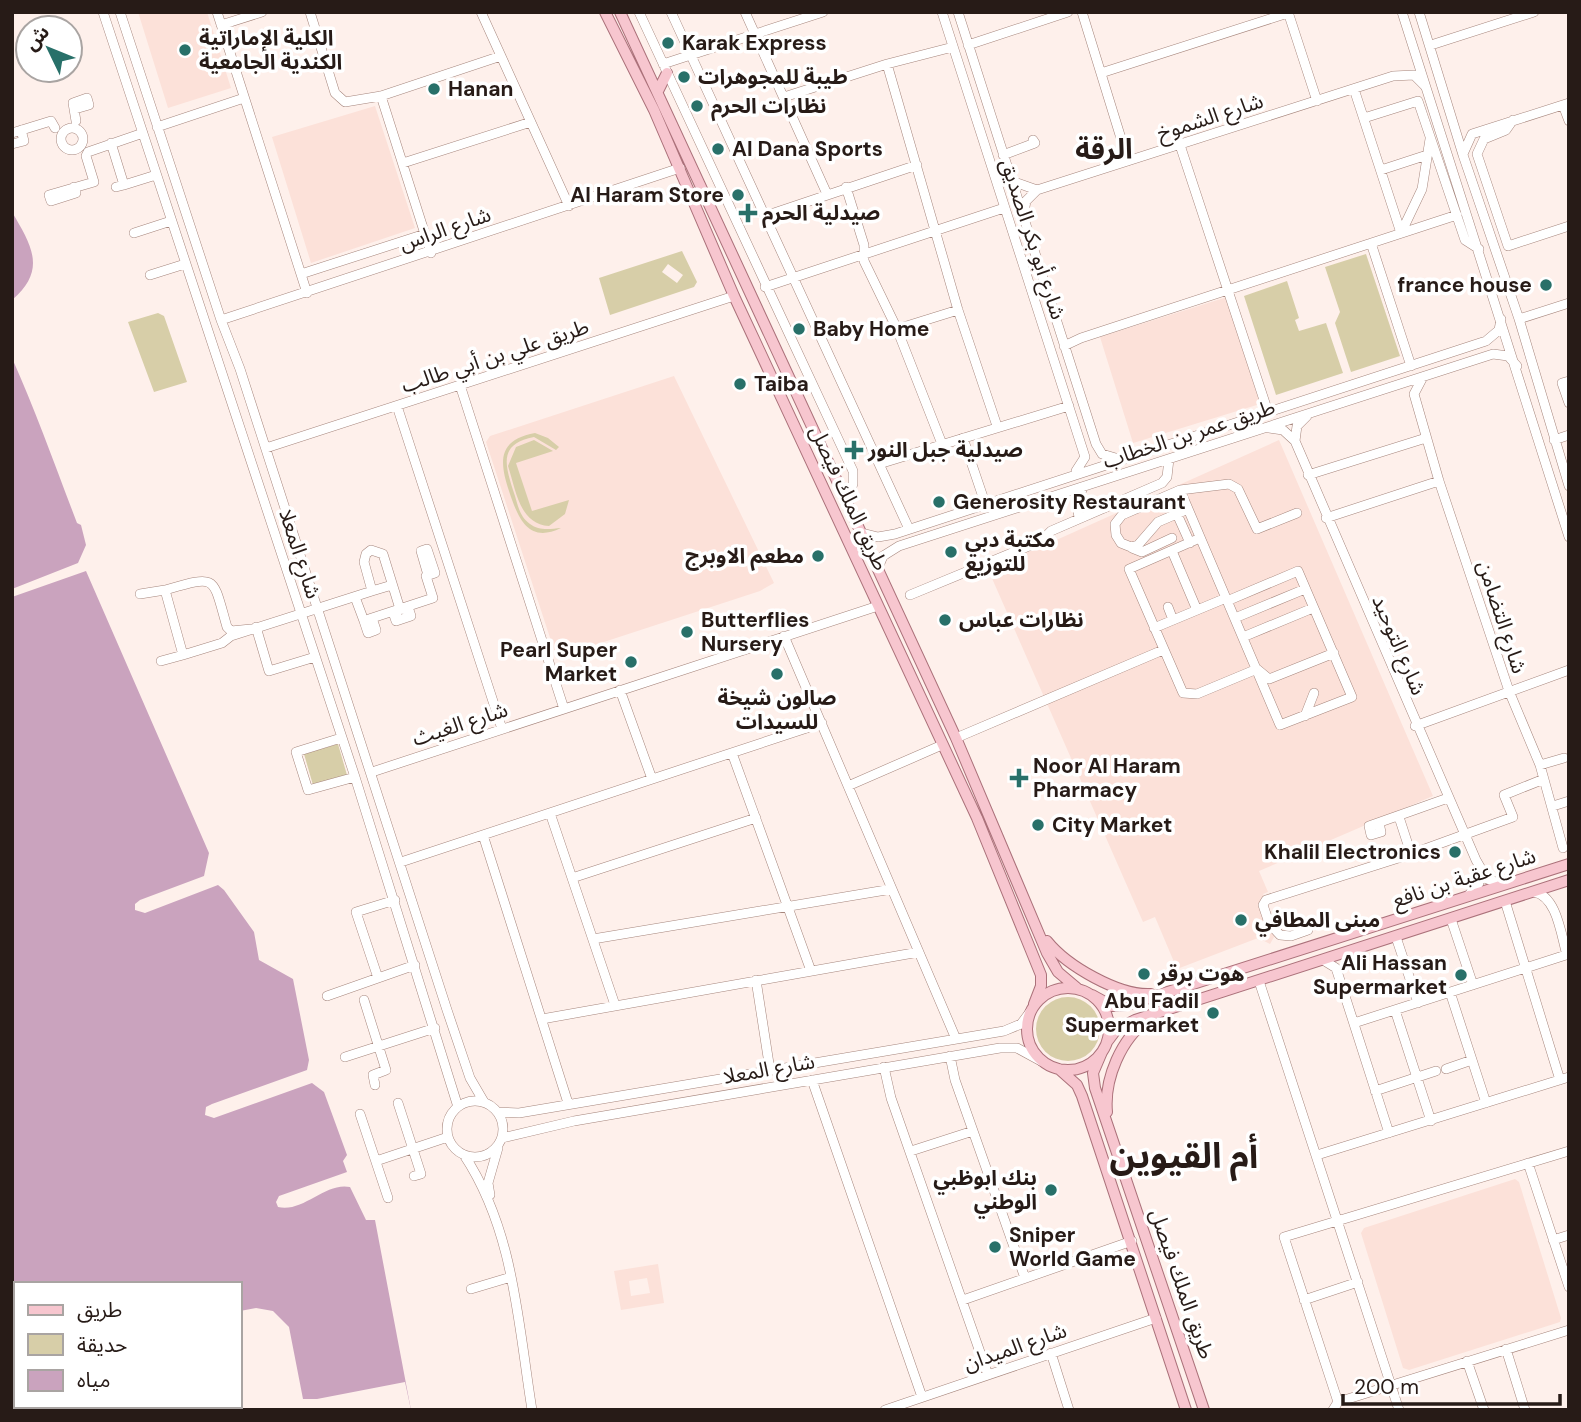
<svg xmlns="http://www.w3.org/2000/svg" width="1581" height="1422" viewBox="0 0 1581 1422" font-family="'DM Sans','Noto Sans Arabic',sans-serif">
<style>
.built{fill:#fce1d9;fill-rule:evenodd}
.green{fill:#d7cea8;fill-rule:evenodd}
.water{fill:#caa3be;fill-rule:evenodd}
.pier{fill:#fef0eb}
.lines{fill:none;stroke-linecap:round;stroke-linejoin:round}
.minor-casing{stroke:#a6867d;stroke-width:10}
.major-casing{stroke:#ab717a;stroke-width:12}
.minor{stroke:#fff;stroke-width:9}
.major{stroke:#f7c6cf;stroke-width:10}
.poi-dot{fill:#287069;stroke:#fff;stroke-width:2.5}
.labels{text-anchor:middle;stroke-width:7;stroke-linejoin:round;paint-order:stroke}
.poi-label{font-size:21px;font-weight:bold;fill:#271b17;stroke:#fff;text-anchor:start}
.street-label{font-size:21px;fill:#271b17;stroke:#fff}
.district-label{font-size:28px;font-weight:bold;fill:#271b17;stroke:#fff}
.town-label{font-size:35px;font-weight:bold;fill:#271b17;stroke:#fff}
</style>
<rect width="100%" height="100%" fill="#fef0eb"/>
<path class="built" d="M138,12H207L231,88L168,108Z
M375,106L415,228L311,263L272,137Z
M1227,297L1260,404L1133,443L1100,337Z
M674,376L774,583L760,591L561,656L555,653L486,442L490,436Z
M1279,440L1433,796L1259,871L1268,892L1263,894L1277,932L1270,944L1258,938L1177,969L1155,917L1143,922L987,567L1043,546Z
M1515,1179L1519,1182L1561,1318L1560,1322L1409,1370L1403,1368L1361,1233L1364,1228Z
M658,1264L664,1303L621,1310L614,1271ZM647,1278L650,1293L631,1296L629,1281Z"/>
<path class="green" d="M682,251L697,282L694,287L610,315L599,278ZM668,264L683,275L677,283L662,272Z
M1366,254L1400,356L1351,372L1335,323L1340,312L1325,267Z
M1287,281L1299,318L1295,320L1299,331L1326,323L1343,373L1276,395L1244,296Z
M158,313L164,316L187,382L154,392L128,322Z
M535,433L548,438L559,447L556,450L534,437C496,444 506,468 515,496C518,506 520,517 530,524C539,531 550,529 561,528C528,544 518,518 509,491C499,461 498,440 535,433Z
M534,440L553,451L516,463L532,511L569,500L565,514L549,526C519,524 516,490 508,466L516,447Z
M338,744L347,775L313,785L304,754Z
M1036 1029a32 32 0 1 1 64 0a32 32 0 1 1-64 0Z"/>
<path class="water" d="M12,212C32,246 47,270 12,300Z
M12,358C36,412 56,468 77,523L81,525L86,545L78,563L12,589Z
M86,571L209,853L204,876L140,900L135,904V910L145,913L218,885L224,890L254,932L259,960L293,979L309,1060L307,1070L212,1104L206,1107L205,1115L214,1118L312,1083L324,1092L347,1155L343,1161L347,1172L279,1196L276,1202L278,1207C303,1213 325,1182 350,1187L366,1220H375L411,1410H12V597ZM16,1284H240V1406H16Z"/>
<path class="pier" d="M256,1308L273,1311L289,1327L303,1399H317L405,1382L411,1410H12V1350L16,1349V1406H240V1311Z"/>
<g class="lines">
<defs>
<path id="minor" d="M103,12L355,777L458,1107
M120,12L221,320L240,369L447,1010L470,1078L484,1102
M217,12L307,293
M310,12L335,93L345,102L381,96L501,56
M481,12L569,206
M639,12L853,471V484L846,499
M671,12L909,529
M745,12L827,194
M942,12L1085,457L1076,471
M958,12L1096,444L1102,454L1119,459
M1082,12L1128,161
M1288,12L1317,101
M1402,12L1569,537
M1419,12L1463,155L1519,319L1569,486
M221,25L262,12
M968,45L1068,12
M1431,45L1534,12
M663,64L823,12
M887,64L958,310L997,426
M1101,73L1288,13
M1354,89L1401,233
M381,96L431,253
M784,97L887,64L953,47
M1563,105L1569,121
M75,109L89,105L87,98L73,103L76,121
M1364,118L1418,101L1465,240L1479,249
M1513,120L1506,130L1484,139L1477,154L1508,246L1569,226
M157,127L244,98
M61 139a11 11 0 1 1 22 0a11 11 0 1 1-22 0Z
M12,133L51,121L55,128
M111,143L124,185L116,187
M12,144L24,141L21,130
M1180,145L1268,412
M1463,154L1472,134L1569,103
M1003,155L1035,143L1033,140
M403,163L531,122
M1381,170L1427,155
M1012,181L1037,190
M124,185L156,175
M74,187L76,193L51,201L49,195L94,182L86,156L88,152L143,133
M846,187L864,245V261L897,329L942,444
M1024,212L1026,201L1037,190L1393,76L1414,75L1425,86
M765,216L917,165
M134,233L171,221
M1401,233L1422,189L1430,139
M1371,243L1411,366
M301,274L425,234
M150,275L185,264
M765,287L1004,208
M1519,319L1569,303
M221,320L680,168
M897,329L958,310
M1064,346L1081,338L1457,215
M1423,377L1414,394L1439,481L1509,691L1540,765L1563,848
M1569,381L1562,383L1569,403
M460,385L564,709
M397,406L502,729
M1269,428L1283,430L1295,441L1476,860L1487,879L1502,884
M963,438L985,503
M1554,440L1569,435
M1295,441L1297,426L1307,416
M266,448L734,296
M879,464L1069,406
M1308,475L1426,438
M1180,490L1280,725L1352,697L1298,571L1227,601
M1188,509L1158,522L1138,545L1131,547L1121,543L1116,535L1115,524L1122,515L1180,490L1229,484L1238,489L1257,529L1297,513
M1177,514L1190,543
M1079,518L1077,503L1083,487
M1326,518L1439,481
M862,533L878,537L895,534L1486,341L1499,330L1501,319
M1200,538L1129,569L1183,693L1197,694L1257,669L1269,679L1334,653
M1132,548L1142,552L1172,538
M1172,551L1197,610
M878,568L883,556L899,546L1493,354L1508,356L1517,366
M372,591L392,585
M140,594L165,590
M910,595L1041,541L1051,531L1162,483L1167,477L1169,459
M355,597L364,621
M1168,607L1173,620
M372,618L376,630L368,633L364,621L372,618L433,598L426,576L435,573L427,549L421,551L428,575
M1235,618L1305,589
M256,627L269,671L315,657
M1154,628L1226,598
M251,629L231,631L227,627C212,575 218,575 165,590L183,655L222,643L231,636L372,591L364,562L366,554L371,550L383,554L400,609L394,615L396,621L411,616L409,610L400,609
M784,636L956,1039
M1243,637L1313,608
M161,661L183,655
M620,690L652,779
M1305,716L1314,693
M1415,726L1569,670
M341,738L296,752L308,790L355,777
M956,738L1163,650
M732,753L811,971
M1540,765L1564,758
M372,772L878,606
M848,786L942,745
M1553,806L1569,801
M550,813L615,1005
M1399,817L1411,854
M1379,823L1381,832L1371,835L1369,826L1448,798
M483,835L568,1103
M401,862L822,723
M572,878L756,818
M1534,892C1557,896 1561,935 1567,955
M1468,896L1479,883L1478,869
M1505,901L1560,1080
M1451,919L1473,985
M1308,930L1291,936L1280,935L1269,923L1263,905L1266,900L1411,854L1513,817L1504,795L1544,779
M1396,937L1418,1003
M593,939L892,889
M1323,960L1336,968L1389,1133
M378,978L356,912L395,900
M756,980L770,1070
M1259,981L1399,1410
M1450,992L1486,1103
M327,996L415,965
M364,1000L386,1070L373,1075L375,1085
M1395,1010L1431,1121
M542,1019L919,952
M1354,1023L1569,954
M950,1056L955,1080L1025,1278
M345,1057L435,1028
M884,1067L891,1098L988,1375
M1446,1069L1472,1060
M812,1080L922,1397
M1375,1091L1436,1071
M447 1129a28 28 0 1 1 56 0a28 28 0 1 1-56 0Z
M398,1103L421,1174L414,1176
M498,1112L519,1113L1004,1031L1021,1024L1030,1012
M360,1114L388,1198
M502,1138L574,1121L1000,1048H1017L1041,1061
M911,1151L973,1131
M464,1155C514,1230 518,1323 532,1410
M1317,1155L1569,1077
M376,1161L448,1137
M1528,1163L1569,1287
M490,1195L488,1183L498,1148
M1553,1240L1569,1235
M471,1289L511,1277
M963,1300L1132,1241
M1304,1300L1358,1282
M1506,1349L1525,1410
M1051,1353L1069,1410
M1467,1361L1484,1410
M1338,1402L1569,1330
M885,1410L1156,1318
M1333,1410L1338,1402L1284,1237L1569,1151"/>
<path id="major" d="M605,12L654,110L734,296L977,818L1041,975V986L1034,1004
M620,12L956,738L1047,953L1058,972L1077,988
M658,91L667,73
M1047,941C1067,966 1119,996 1151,994
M1027 1029a41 41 0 1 1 82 0a41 41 0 1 1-82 0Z
M1092,995L1112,1006L1127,1005L1569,864
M1107,1042L1116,1030L1135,1020L1569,880
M1102,1052L1093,1073L1095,1088L1204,1410
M1059,1069L1077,1085L1082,1096L1186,1410
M1107,1112C1104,1079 1121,1038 1149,1019"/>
</defs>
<use href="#minor" class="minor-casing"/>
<use href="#major" class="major-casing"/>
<use href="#minor" class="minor"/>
<use href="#major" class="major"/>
</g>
<g class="poi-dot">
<circle cx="668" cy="43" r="7"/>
<circle cx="185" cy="50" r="7"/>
<circle cx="684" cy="77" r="7"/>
<circle cx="434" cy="89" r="7"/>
<circle cx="697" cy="106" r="7"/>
<circle cx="718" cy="149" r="7"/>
<circle cx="738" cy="195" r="7"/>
<path d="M744.5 202.5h7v7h7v7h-7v7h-7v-7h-7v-7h7z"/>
<circle cx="1546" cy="285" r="7"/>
<circle cx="799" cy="329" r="7"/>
<circle cx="740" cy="384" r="7"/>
<path d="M850.5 439.5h7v7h7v7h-7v7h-7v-7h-7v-7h7z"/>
<circle cx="939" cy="502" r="7"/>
<circle cx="951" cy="552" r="7"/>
<circle cx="818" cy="556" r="7"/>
<circle cx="945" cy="620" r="7"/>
<circle cx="687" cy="632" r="7"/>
<circle cx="631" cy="662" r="7"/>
<circle cx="777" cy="674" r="7"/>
<path d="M1015.5 767.5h7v7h7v7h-7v7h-7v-7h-7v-7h7z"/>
<circle cx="1038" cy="825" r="7"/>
<circle cx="1455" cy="852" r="7"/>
<circle cx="1241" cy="920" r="7"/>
<circle cx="1144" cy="974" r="7"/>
<circle cx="1461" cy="975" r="7"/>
<circle cx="1213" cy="1013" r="7"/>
<circle cx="1051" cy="1190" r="7"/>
<circle cx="995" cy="1247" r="7"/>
</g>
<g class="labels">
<g class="poi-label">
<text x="199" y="45">الكلية الإماراتية<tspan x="199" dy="24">الكندية الجامعية</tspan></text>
<text x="682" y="50">Karak Express</text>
<text x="698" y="84">طيبة للمجوهرات</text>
<text x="448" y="96">Hanan</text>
<text x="711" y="113">نظارات الحرم</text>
<text x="732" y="156">Al Dana Sports</text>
<text x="724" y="202" text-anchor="end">Al Haram Store</text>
<text x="762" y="220">صيدلية الحرم</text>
<text x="1532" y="292" text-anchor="end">france house</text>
<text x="813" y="336">Baby Home</text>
<text x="754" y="391">Taiba</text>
<text x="868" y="457">صيدلية جبل النور</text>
<text x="953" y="509">Generosity Restaurant</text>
<text x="965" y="547">مكتبة دبي<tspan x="965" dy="24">للتوزيع</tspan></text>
<text x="804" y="563" text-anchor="end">مطعم الاوبرج</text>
<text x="701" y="627">Butterflies<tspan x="701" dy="24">Nursery</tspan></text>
<text x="959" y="627">نظارات عباس</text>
<text x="617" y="657" text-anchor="end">Pearl Super<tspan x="617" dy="24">Market</tspan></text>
<text x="777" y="705" text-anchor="middle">صالون شيخة<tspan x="777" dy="24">للسيدات</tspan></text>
<text x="1033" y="773">Noor Al Haram<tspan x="1033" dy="24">Pharmacy</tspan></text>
<text x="1052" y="832">City Market</text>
<text x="1441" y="859" text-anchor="end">Khalil Electronics</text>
<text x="1255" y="927">مبنى المطافي</text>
<text x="1447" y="970" text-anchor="end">Ali Hassan<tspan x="1447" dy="24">Supermarket</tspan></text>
<text x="1158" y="981">هوت برقر</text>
<text x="1199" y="1008" text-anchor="end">Abu Fadil<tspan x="1199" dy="24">Supermarket</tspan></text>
<text x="1037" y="1185" text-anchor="end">بنك ابوظبي<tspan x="1037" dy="24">الوطني</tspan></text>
<text x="1009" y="1242">Sniper<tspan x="1009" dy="24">World Game</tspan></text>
</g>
<g class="street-label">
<text transform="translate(1210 117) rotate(-18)" y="7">شارع الشموخ</text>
<text transform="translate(445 229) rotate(-19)" y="7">شارع الراس</text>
<text transform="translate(1033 239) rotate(72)" y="7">شارع أبو بكر الصديق</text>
<text transform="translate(495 356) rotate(-18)" y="7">طريق علي بن أبي طالب</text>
<text transform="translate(1189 434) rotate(-18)" y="7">طريق عمر بن الخطاب</text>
<text transform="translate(849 498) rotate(65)" y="7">طريق الملك فيصل</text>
<text transform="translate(300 554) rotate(72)" y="7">شارع المعلا</text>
<text transform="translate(1502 617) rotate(72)" y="7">شارع التضامن</text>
<text transform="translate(1399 645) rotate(67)" y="7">شارع التوحيد</text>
<text transform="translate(460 724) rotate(-18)" y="7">شارع الغيث</text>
<text transform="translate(1464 878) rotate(-18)" y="7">شارع عقبة بن نافع</text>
<text transform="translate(769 1069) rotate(-10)" y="7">شارع المعلا</text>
<text transform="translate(1182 1284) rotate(71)" y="7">طريق الملك فيصل</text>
<text transform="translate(1015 1347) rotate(-19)" y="7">شارع الميدان</text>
</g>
<g class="district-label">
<text x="1104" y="159">الرقة</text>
</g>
<g class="town-label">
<text x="1184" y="1168">أم القيوين</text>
</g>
</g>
<rect width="1581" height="1422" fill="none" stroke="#271b17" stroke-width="28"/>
<rect x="14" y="1282" width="228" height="126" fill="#ffffff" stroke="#a9a4a2" stroke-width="2"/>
<rect x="28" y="1305" width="35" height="10" fill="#f7c6cf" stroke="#a9a4a2" stroke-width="2"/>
<text x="77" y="1317" font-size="21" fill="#271b17">طريق</text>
<rect x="28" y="1334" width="35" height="21" fill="#d7cea8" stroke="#a9a4a2" stroke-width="2"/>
<text x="77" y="1352" font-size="21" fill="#271b17">حديقة</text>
<rect x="28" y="1370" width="35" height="21" fill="#caa3be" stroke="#a9a4a2" stroke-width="2"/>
<text x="77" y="1387" font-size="21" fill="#271b17">مياه</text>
<g transform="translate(49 49) rotate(313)"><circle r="33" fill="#ffffff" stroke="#a9a4a2" stroke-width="2"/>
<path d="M0-5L12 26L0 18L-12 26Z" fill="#287069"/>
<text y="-10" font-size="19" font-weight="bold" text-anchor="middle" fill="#271b17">ش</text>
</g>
<path d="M1343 1394v10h217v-10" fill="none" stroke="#271b17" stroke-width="3.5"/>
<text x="1354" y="1394" font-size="21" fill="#271b17" stroke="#ffffff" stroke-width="5" paint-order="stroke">200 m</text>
</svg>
